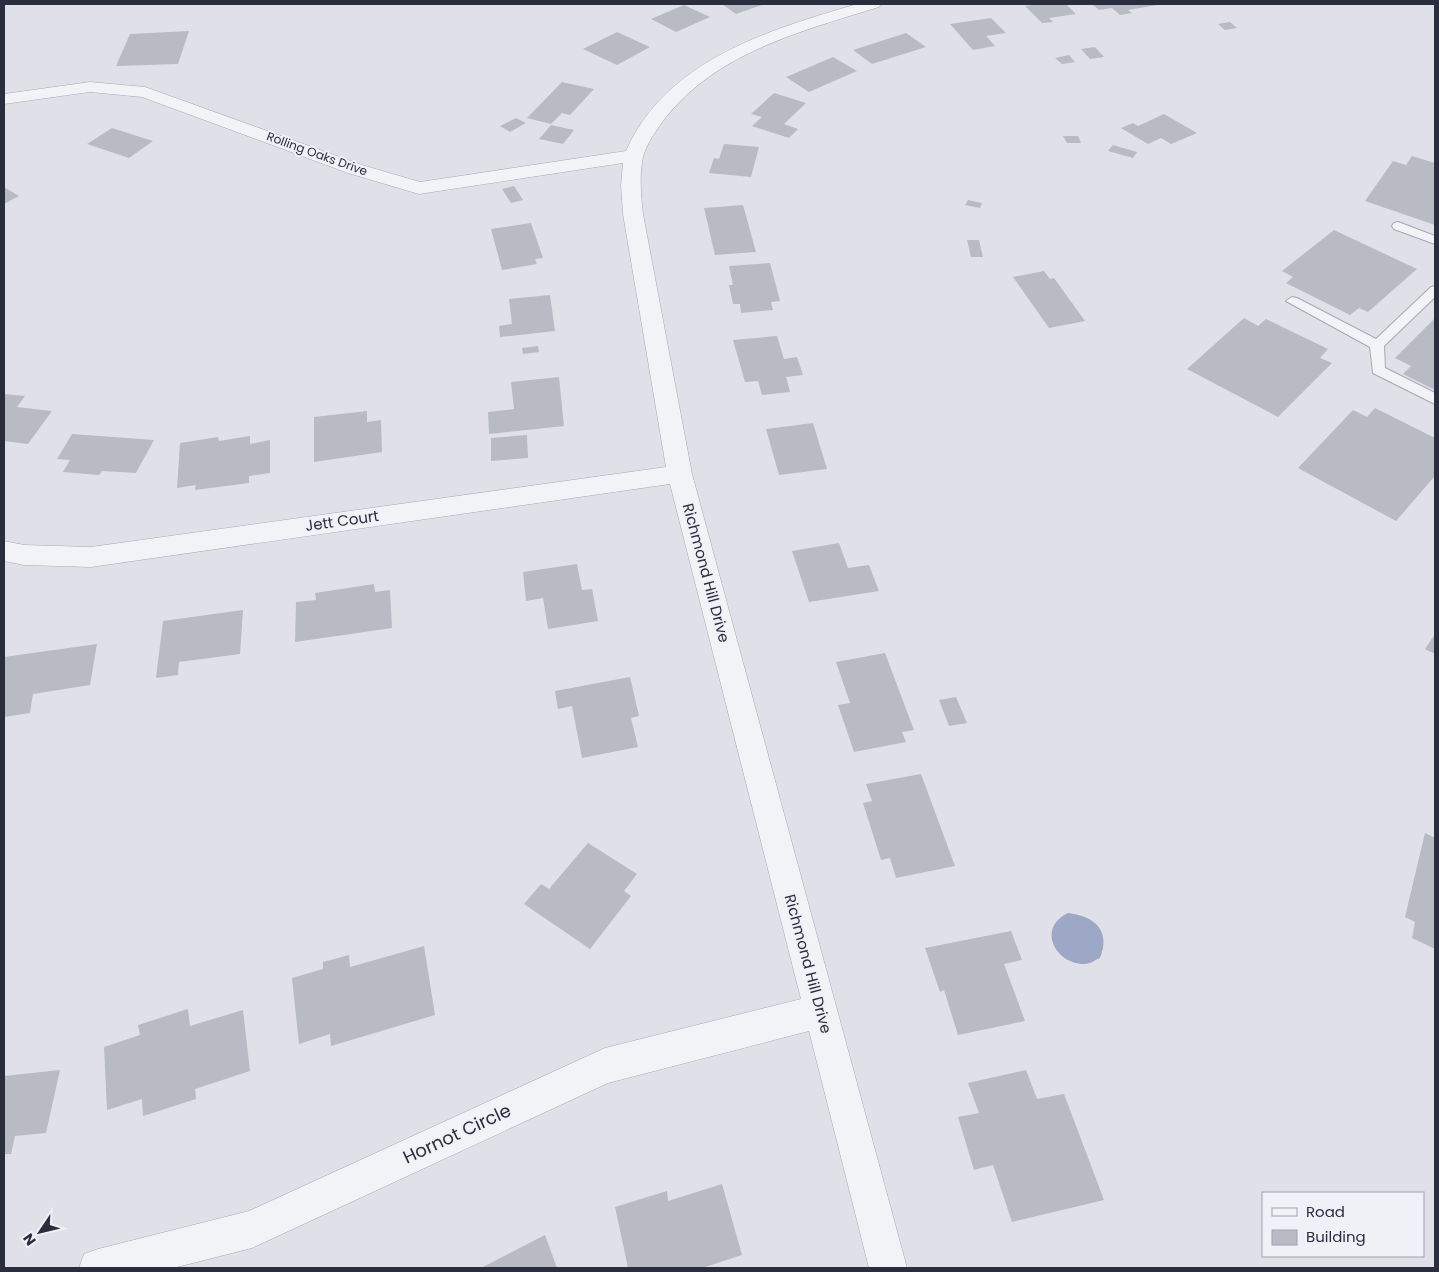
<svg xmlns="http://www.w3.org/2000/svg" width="1439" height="1272" viewBox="0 0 1439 1272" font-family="Poppins,sans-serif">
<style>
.water{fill:#9da8c6}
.building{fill:#b8bac4}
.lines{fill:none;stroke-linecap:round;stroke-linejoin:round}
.service-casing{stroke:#a6a7b2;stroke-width:2}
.minor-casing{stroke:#a6a7b2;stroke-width:1}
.service{fill:#f2f3f7;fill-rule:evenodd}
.minor{fill:#f2f3f7;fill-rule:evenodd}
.labels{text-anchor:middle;stroke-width:4;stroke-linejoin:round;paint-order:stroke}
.far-street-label{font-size:12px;fill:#2a2d3e;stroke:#eff1f6}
.street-label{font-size:15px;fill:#2a2d3e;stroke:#eff1f6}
.near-street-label{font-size:18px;fill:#2a2d3e;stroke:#eff1f6}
</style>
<rect width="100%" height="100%" fill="#e0e1e8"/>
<path class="water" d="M1068,913C1095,916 1111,931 1100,958C1095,960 1090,964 1085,964C1056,965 1036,928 1068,913Z"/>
<path class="building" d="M722,4H765L736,14Z
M1042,4H1066L1076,14L1049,18L1053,22L1042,23L1025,6Z
M1092,4H1156L1157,5L1128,10L1132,13L1120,15L1112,8L1099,10Z
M684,5L710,17L676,32L651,19Z
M991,18L1006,33L986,36L995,46L973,50L950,24Z
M1230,22L1237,28L1225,30L1218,24Z
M189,31L178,64L116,66L130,34Z
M617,32L650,47L617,65L583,49Z
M906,33L926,47L872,64L853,50Z
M1095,47L1104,57L1090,59L1081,49Z
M1069,55L1075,62L1062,64L1055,58Z
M833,57L857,71L809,92L786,77Z
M562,82L594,89L570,115L562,113L551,124L527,118Z
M774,93L806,103L784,124L798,129L789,138L752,126L762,117L751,114Z
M1164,114L1197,133L1171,144L1161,138L1148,144L1121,128L1133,123L1138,126Z
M516,118L526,123L510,132L500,126Z
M551,125L574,130L563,144L539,139Z
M112,128L153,141L129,158L87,144Z
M1063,136H1078L1081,143H1067Z
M724,144L759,147L751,177L709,173L714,158L719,159Z
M1113,145L1137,152L1133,158L1108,151Z
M1412,156L1435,163V225L1365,201L1393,161L1406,165Z
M514,186L523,200L511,203L502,189Z
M4,187L19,196L4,204Z
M968,200L982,203L980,208L965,205Z
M743,205L756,252L715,255L704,208Z
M531,223L543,258L535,259L537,264L502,270L491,229Z
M1334,230L1417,269L1368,312L1359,308L1350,315L1286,283L1293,277L1282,271Z
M967,240H979L983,257H971Z
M770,263L780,301L771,302L773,310L741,313L740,304H733L729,285H733L729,266Z
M1044,271L1050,279L1054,278L1085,321L1049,328L1013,277Z
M550,295L555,331L500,337L499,326L512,324L509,299Z
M1244,318L1258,326L1266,319L1328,349L1320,358L1332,363L1278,417L1187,369Z
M1435,318V390L1403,374L1411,366L1395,358Z
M777,336L784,359L797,357L803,375L786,377L790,392L762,395L758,381L745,382L733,340Z
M538,346L539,352L523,354L522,348Z
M559,377L564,426L489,434L488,412L514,409L511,382Z
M4,394L25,396L17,407L52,411L28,444L4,441Z
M1375,408L1435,438V476L1396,521L1298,468L1353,410L1367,417Z
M367,411V422L381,420L382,452L314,462V417Z
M813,423L827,469L779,475L766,429Z
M72,434L154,440L136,473L102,471L99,475L63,472L70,460L57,459Z
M527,435L528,458L491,461V438Z
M250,436V444L270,440V473L249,476V483L195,490L196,485L177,488L180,443L218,437L219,441Z
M839,543L848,568L869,565L879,591L809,602L792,551Z
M577,564L582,590L592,589L598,621L548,629L543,598L526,601L523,572Z
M374,584L375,592L390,590L392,628L295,642L296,602L316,600L315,593Z
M243,610L240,654L179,662L178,675L156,678L163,621Z
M1435,634V654L1425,649Z
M97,644L90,685L33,694L30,713L4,717V657Z
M885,653L914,730L902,732L906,742L854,752L838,705L850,703L836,662Z
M630,677L639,716L631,718L638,747L582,758L572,706L558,709L555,691Z
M956,697L967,723L949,726L939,700Z
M921,774L955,866L896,878L890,858L881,860L863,803L872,801L866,784Z
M1425,833L1435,838V949L1412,938L1415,922L1405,917Z
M588,843L637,874L624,891L631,896L590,949L524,904L541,884L549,889Z
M1011,931L1022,960L1004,964L1025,1021L958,1035L944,990L940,992L925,948Z
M424,946L435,1015L331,1046L330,1034L299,1044L292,978L323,969V962L349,955L350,967Z
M188,1009L190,1026L243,1010L250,1071L195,1089L196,1099L143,1116L142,1099L107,1110L104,1047L140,1035L138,1025Z
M60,1070L46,1133L15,1136L11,1154H4V1076Z
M1026,1070L1037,1099L1064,1094L1104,1200L1012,1222L993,1165L974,1170L958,1117L979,1113L968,1083Z
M722,1184L742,1255L702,1268H628L615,1207L667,1191L668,1201Z
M545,1235L557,1268H481Z"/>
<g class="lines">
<defs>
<path id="service" d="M1398,222L1435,236V244L1394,229L1392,226L1394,223Z
M1435,286V297L1384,346L1385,368L1435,393V404L1373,373L1370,347L1286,301L1292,297L1297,298L1376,339L1431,287Z"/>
<path id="minor" d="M857,4H881L879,7C802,31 718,52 666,117C657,129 647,143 643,157C639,176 641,195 643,214L692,474L907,1268H869L809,1031L608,1083L252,1248L173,1268H79L84,1254L98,1249L249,1211L605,1048L801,999L670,484L91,567L24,565L4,561V541L24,545L91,547L666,467L623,214L621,186L623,163L419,194L348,173L142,97L90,92L4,104V94L90,82L145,87L362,165L420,182L626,151C666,60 769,30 857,4Z"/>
</defs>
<use href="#service" class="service-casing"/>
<use href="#minor" class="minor-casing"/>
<use href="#service" class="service"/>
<use href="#minor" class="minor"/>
</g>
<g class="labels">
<g class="far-street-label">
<text transform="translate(317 154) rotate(20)" y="4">Rolling Oaks Drive</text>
</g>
<g class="street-label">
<text transform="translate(342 521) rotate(-8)" y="5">Jett Court</text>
<text transform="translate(706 573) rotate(75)" y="5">Richmond Hill Drive</text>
<text transform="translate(808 964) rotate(75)" y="5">Richmond Hill Drive</text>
</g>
<g class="near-street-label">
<text transform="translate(457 1134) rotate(-25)" y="6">Hornot Circle</text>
</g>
</g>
<rect width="1439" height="1272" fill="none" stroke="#2a2d3e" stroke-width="10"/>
<rect x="1262" y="1192" width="162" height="65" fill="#eff1f6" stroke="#a0a3ac"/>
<rect x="1272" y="1208" width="25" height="8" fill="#f2f3f7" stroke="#a0a3ac"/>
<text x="1306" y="1217" font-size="15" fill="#2a2d3e">Road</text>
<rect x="1272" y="1230" width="25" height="15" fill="#b8bac4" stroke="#a0a3ac"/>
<text x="1306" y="1242" font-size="15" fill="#2a2d3e">Building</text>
<g transform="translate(40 1232) rotate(235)" stroke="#eff1f6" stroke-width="4" paint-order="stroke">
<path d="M0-4L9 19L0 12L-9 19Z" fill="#2a2d3e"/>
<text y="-8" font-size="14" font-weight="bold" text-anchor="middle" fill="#2a2d3e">N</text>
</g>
</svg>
